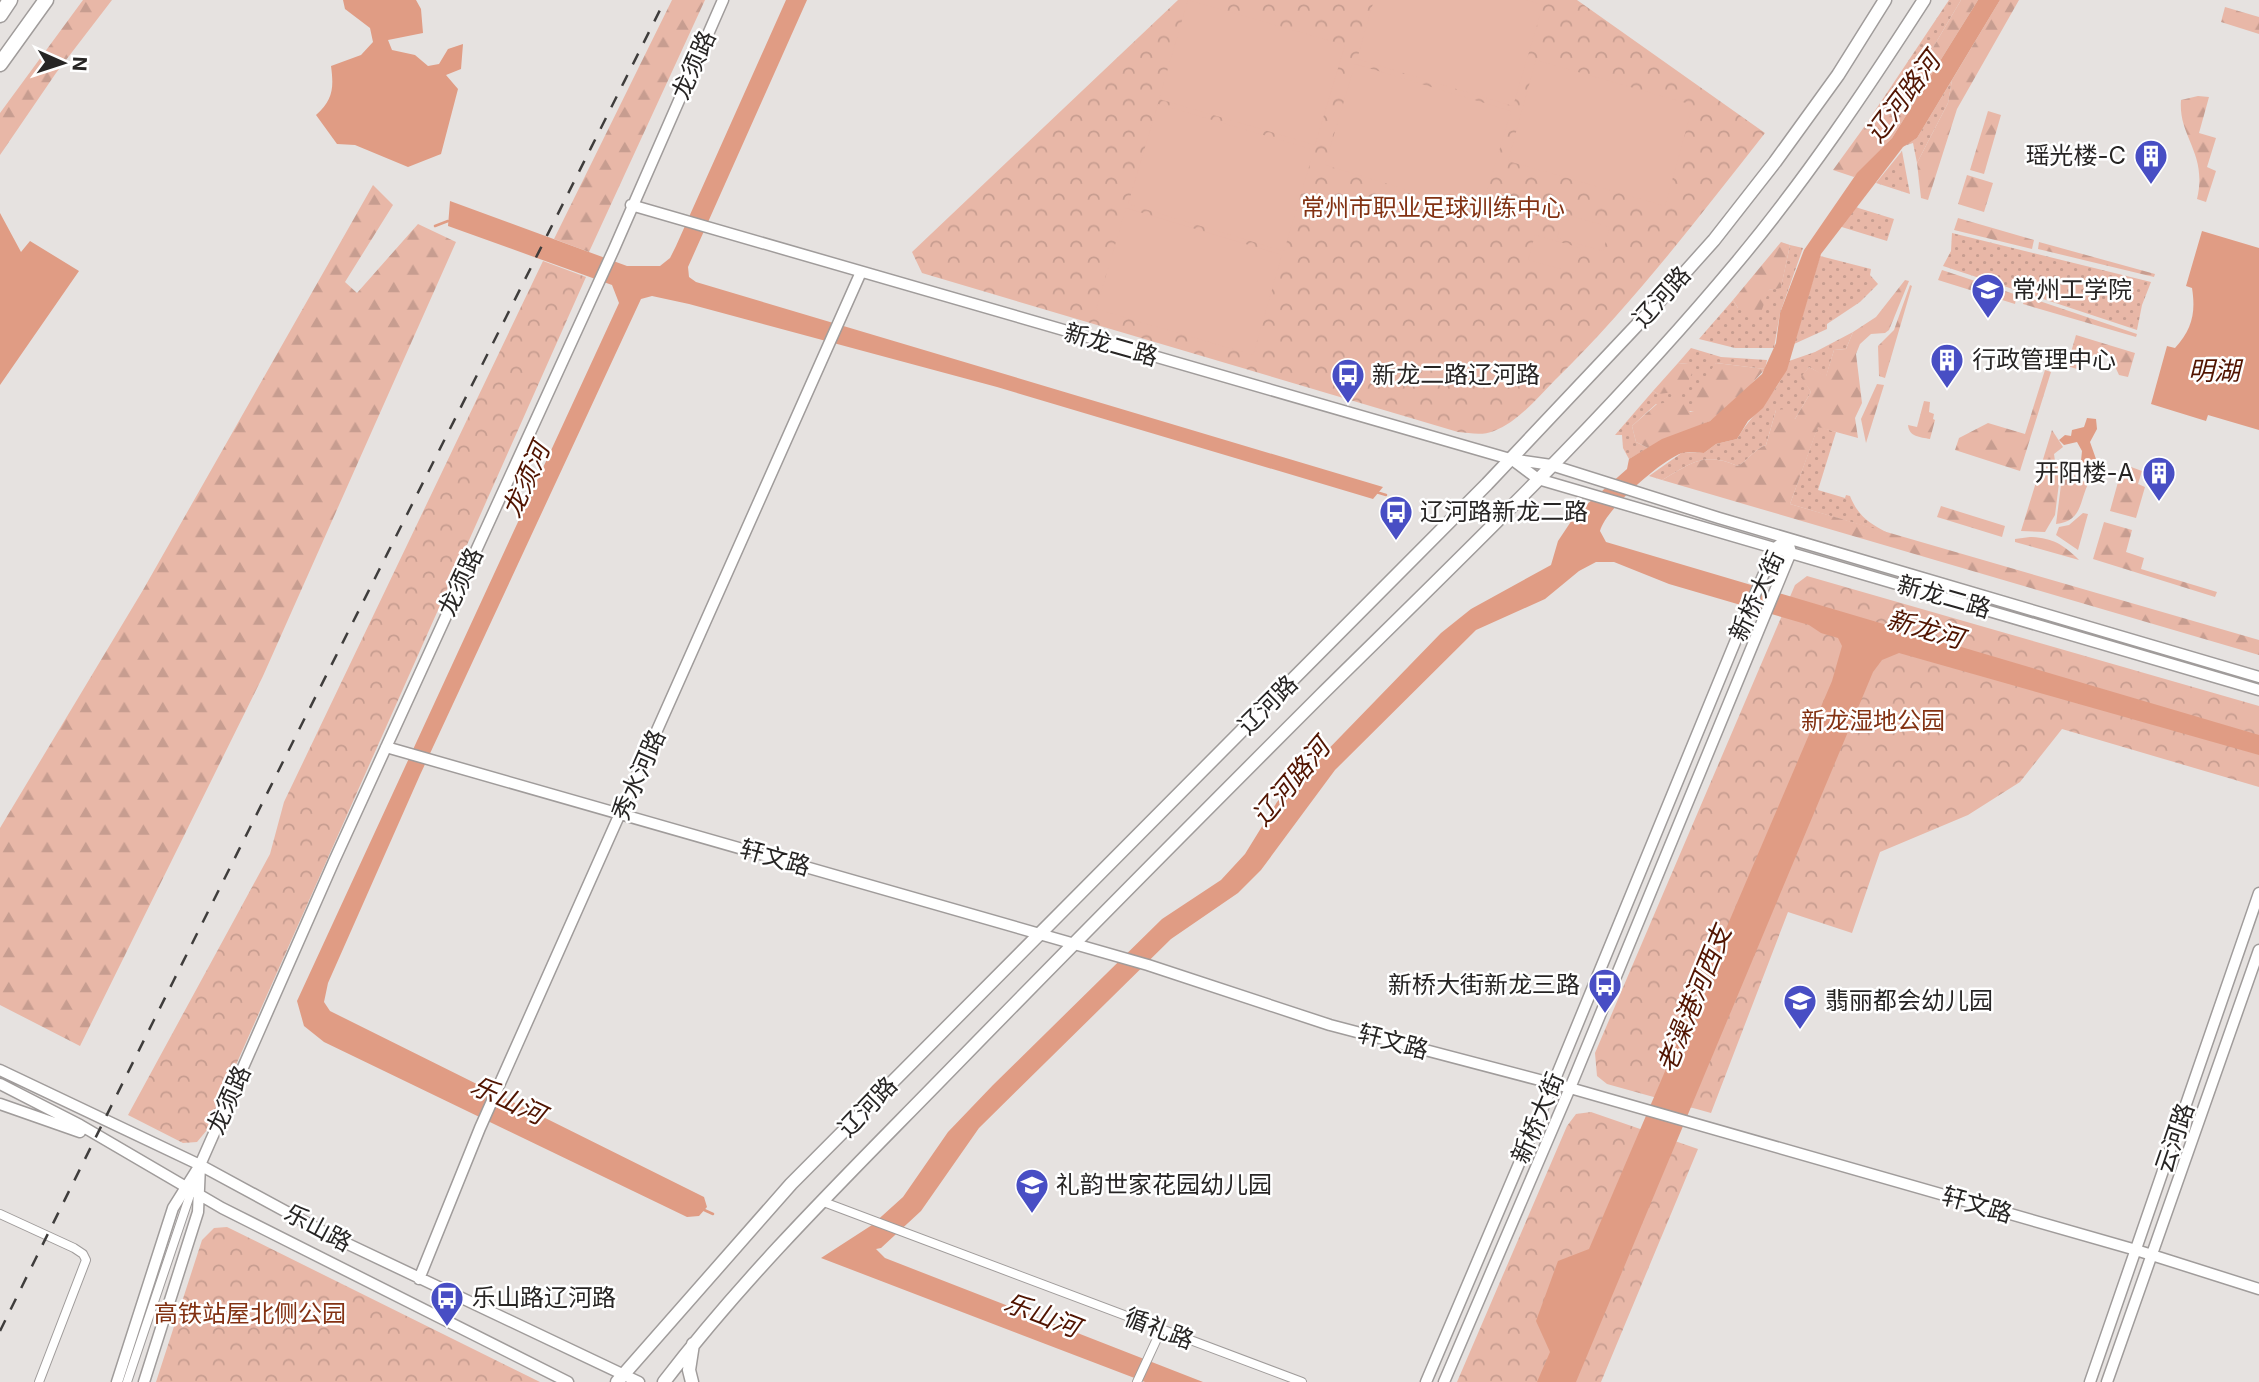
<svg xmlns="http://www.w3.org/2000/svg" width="2259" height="1382" viewBox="0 0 2259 1382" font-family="Inter,'Noto Sans SC',sans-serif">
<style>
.grass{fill:url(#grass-dots)}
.forest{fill:url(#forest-firs)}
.park{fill:url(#park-crowns)}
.garden{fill:#e8b7a7}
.water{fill:#e09c84}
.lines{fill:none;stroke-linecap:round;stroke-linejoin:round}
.stream{stroke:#e09c84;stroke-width:2.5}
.street-casing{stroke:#a09c9b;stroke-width:10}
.secondary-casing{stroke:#a09c9b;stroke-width:13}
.primary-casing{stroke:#a09c9b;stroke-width:15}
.highway-casing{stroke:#a09c9b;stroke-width:17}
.street{stroke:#fff;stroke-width:8}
.secondary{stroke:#fff;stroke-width:10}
.primary{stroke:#fff;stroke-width:12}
.highway{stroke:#fff;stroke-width:14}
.rail{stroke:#3f3d3c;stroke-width:2.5;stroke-dasharray:12 12;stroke-linecap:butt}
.labels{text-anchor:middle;stroke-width:5;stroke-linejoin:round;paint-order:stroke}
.street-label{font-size:24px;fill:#272524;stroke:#fff}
.poi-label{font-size:24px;fill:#272524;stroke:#fff;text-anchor:start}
.park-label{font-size:24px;fill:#833213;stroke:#fff}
.water-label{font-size:26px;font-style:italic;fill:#511400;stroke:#fff}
</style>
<defs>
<pattern id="grass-dots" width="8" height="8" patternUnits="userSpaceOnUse" patternTransform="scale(1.75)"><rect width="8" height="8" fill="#e8b7a7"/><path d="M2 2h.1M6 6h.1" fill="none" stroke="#c79d90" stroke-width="1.8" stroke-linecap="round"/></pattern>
<pattern id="forest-firs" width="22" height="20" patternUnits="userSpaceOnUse" patternTransform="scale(1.75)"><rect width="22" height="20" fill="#e8b7a7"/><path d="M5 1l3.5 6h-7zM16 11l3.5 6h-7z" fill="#c79d90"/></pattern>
<pattern id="park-crowns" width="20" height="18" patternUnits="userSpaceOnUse" patternTransform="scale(1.75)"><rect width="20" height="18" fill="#e8b7a7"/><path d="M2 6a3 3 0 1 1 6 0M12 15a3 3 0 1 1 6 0" fill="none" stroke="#c79d90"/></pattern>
</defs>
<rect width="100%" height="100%" fill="#e6e2e0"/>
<path class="grass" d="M1949,0H1961L1928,56L1879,129L1862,130Z
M1952,80L1948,103L1917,163L1913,143L1904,146L1917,138Z
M1902,151L1910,194L1876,183Z
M1839,202L1894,219L1887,241L1832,224Z
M1952,233L2151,282L2142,305L2137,330L1943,266L1951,251Z
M1790,245L1803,248L1780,313L1774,348H1735L1699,339L1733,300L1738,308L1769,290L1781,287Z
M1820,256L1871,269L1870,275L1878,284L1860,302L1827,324V329L1794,344Z
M1853,332L1846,349L1834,350L1826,377L1809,367L1802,377L1811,392L1795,419L1776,410L1766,445C1753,450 1750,459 1738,466C1703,451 1692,463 1662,480L1649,476L1683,452L1704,453L1716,444L1737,439C1753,412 1780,392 1789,361L1815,352Z
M1691,348L1721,357L1767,360L1765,369L1716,363L1694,412L1656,404L1632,426L1636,442L1648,448L1629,459L1623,448L1622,435H1615L1653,391L1658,394L1688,364L1678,363Z
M1818,426L1836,432L1818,490L1845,498L1846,495L1850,496C1858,516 1869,523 1888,533L1790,504Z"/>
<path class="forest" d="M83,0H112L56,73L0,155V113Z
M672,0H705L589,252L554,239Z
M1961,0H1978L1892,138L1854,177L1833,170L1862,130L1879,128L1928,56Z
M2000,0H2019L1957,109L1928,200L1921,198L1917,163L1948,103L1952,80Z
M2225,7L2259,17V34L2221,22Z
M2198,96L2209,97L2199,133L2216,138L2207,167L2216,171L2206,202L2197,199C2208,153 2178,137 2181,100Z
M1988,111L2001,115L1984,174L1970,170Z
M1967,175L1993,183L1984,212L1958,204Z
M373,185L393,205L345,282L357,293L418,224L456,242L263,676L80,1046L0,1005V828L143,590Z
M1958,218L2034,240L2032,249L1954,230Z
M1781,242L1790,245L1781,288L1769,290L1761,312L1750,315L1747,309L1738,308L1733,300Z
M2039,242L2155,274L2154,277L2038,249Z
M1942,270L2017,295L2015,304L1938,280Z
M1905,280L1909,281L1889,330L1885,333L1871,334L1860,344L1856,354L1862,403L1855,418L1858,438L1818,427L1790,504L2259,640V655L1662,480C1692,463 1703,451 1738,466C1750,459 1753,450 1766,445L1776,410L1787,409L1795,419L1811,392L1801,377L1809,367L1826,376L1834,350L1846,349L1853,332L1876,317Z
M1910,285L1912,286L1885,378L1879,376L1878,346L1894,330Z
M2025,296L2137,334L2136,337L2023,304Z
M2076,335L2135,353L2128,377L2119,375L2112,360C2098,351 2086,355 2077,369L2067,366Z
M1678,363L1688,364L1692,373L1684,391L1658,394L1653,391Z
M1716,363L1765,369L1738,399L1710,421L1648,448L1636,442L1632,426L1657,404L1682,400L1690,412H1694L1692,395Z
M2045,370L2051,372L2020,471L1955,450L1959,438L1988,423L2025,434Z
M1877,384L1884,385L1866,443L1861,419Z
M1924,401L1930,402L1929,412L1934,414L1933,419L1935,420L1930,439C1920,437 1909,437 1908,425L1917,427Z
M2052,430L2063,447L2054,454L2055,461L2077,470L2065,469L2060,475L2055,515L2045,532L2021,531Z
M2123,464L2142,471L2138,484L2145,487L2136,518L2110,511Z
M2073,473L2079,481L2089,482C2079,501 2083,521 2056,524L2062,477Z
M1941,506L2005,526L2002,537L1937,517Z
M2083,513L2088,514L2078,550L2056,535L2059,527L2069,525Z
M2104,522L2132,530L2126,552L2144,558L2141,569L2217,592L2215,597L2093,559Z
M2030,537C2052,538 2063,544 2079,560L2015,542V539Z"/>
<path class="park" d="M1178,0H1577L1765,133C1698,218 1633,304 1555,380C1537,398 1518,422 1494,431C1482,436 1470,433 1458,432L922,273L912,252Z
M543,261L586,277L207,1130L197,1142L183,1143L128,1115L270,854L284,802Z
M1807,576L2259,706V787L2062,729L2020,782L1968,815L1880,852L1852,933L1788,912L1711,1113L1607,1084L1597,1076L1595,1053L1795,585Z
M1591,1112L1698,1149L1601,1382H1457L1567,1126L1576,1114Z
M227,1227L540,1382H156L202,1240L214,1228Z"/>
<path class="garden" d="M1188,0L1345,45L1315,145L1159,99Z
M1374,0H1526L1543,5L1513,106L1357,59Z
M1536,60L1693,105L1665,206L1508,161Z
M1355,64L1511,111L1481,212L1325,165Z
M1158,104L1314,150L1284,251L1128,204Z
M1126,208L1282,255L1253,355L1096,309Z
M1564,214L1610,227L1603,251L1557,238Z
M1535,235L1581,248L1575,273L1528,260Z"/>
<path class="water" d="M343,0H416L421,9L423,33L388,40L392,50L415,55L428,66L439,64L448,49L463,44L461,69L446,75L458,89L441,154L408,167L355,145L337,144L316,115C333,100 334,88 331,66L361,55L373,42L370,28L345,9Z
M786,0H807L688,267L689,277L696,282L1383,487L1373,499L997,387L689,304L652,296L641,299L420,775L328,983L324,1002L330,1011L704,1197L707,1207L699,1216L687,1217L324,1042L304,1026L297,1001L619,303L612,285L448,226L450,201L627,266H660L670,258L676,246Z
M1978,0H2000L1917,138L1903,147L1821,254L1787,370L1763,408L1748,421L1737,439L1716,444L1704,453C1698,453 1688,451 1682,453C1660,461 1605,510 1600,531L1606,542L2259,735V755L1899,653L1882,660L1873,672L1576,1382H1537L1550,1352L1536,1321L1558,1261L1589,1249L1832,681L1842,646L1838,638L1821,633L1809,625L1669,584L1614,562H1596L1579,571L1545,599L1476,630L1335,770L1261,870L1238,893L1171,939L979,1128L921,1211L881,1248L876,1249L885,1258L1203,1382H1145L821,1258L872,1225L903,1197L948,1132L993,1085L1162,919L1221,880L1245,854L1277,802L1441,633L1471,609L1551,565L1558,541L1576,514L1627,469L1629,459L1662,439L1710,421L1762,374L1776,343L1780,313L1804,250L1857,173L1892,138Z
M0,213L21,252L30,241L79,271L0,385Z
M2202,231L2259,248V430L2208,415L2206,421L2151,404L2167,346L2175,348C2192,329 2196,313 2192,288L2186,286Z
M2087,418L2096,419L2097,429L2090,442L2096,459L2091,466L2081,461L2082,451L2077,442L2064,445L2059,440L2065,435L2071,436L2072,430L2084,427Z"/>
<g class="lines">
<path class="stream" d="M435,226L448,221
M1376,492L1386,495
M702,1209L713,1214"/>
<defs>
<path id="street" d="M821,1201L1302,1382
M0,1214L74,1248L83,1254L86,1260L39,1382
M127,1382L193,1186
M1137,1382L1161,1330"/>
<path id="secondary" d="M631,205L1510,459L1551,465L1719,518L2259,677
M1514,461L1538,479L2259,690
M386,747L1148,965L1330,1025L1570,1088L2136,1250L2259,1289
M0,1070L200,1165L331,1236L639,1382
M0,1084L80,1125L222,1208L568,1382
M0,1104L80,1132
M419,1279L480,1128L861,272
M117,1382L173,1208L200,1165L334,861L614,249L723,0
M144,1382L198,1212L200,1165
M1426,1382L1553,1084L1747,613L1775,548L1787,539
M1444,1382L1570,1088L1791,552L1787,539
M2090,1382L2259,893
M2107,1382L2259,950"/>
<path id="primary" d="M617,1382L791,1184L1487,484L1654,307L1714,240L1775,162L1838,75L1885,0
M664,1382C752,1267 856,1167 957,1063C1077,940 1199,817 1321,695C1464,554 1610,415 1738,261C1807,178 1866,90 1924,0
M692,1382L689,1370L693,1344"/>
<path id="highway" d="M0,15L10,0
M0,64L46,0"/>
</defs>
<use href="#street" class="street-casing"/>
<use href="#secondary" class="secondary-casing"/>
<use href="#primary" class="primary-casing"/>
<use href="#highway" class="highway-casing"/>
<use href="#street" class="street"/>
<use href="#secondary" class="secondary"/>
<use href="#primary" class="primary"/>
<use href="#highway" class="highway"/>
<path class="rail" d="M0,1331C219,886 443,444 665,0"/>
</g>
<defs>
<symbol id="building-pin" viewBox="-11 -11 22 30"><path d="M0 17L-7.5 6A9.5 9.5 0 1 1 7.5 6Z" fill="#484ec4" stroke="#fff"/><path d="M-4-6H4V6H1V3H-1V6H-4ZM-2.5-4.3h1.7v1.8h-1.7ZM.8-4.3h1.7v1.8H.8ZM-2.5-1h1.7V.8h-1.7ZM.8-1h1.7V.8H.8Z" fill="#fff"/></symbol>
<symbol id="university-pin" viewBox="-11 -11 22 30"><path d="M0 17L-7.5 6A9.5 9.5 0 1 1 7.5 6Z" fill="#484ec4" stroke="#fff"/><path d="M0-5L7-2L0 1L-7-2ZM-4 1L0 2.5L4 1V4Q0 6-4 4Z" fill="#fff"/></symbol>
<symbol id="bus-pin" viewBox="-11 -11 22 30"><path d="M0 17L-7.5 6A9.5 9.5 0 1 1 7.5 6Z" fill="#484ec4" stroke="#fff"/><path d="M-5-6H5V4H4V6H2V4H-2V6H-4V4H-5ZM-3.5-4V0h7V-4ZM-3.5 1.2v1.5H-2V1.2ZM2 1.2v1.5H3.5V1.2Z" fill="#fff"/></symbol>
<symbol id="school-pin" viewBox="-11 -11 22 30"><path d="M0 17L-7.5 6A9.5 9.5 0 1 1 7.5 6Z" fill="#484ec4" stroke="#fff"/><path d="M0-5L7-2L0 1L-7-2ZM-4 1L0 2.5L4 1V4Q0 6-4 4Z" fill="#fff"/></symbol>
</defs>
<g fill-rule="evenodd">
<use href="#building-pin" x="2132" y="137" width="38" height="52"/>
<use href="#university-pin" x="1969" y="271" width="38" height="52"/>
<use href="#building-pin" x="1928" y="341" width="38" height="52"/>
<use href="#bus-pin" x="1329" y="356" width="38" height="52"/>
<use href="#building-pin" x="2140" y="454" width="38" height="52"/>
<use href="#bus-pin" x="1377" y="493" width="38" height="52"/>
<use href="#bus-pin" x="1586" y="966" width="38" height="52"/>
<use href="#school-pin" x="1781" y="982" width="38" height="52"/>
<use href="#school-pin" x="1013" y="1166" width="38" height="52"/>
<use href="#bus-pin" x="428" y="1279" width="38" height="52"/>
</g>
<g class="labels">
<g class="street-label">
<text transform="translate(694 65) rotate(-66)" y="8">龙须路</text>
<text transform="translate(1662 297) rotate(-48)" y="8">辽河路</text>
<text transform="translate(1111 345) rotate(16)" y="8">新龙二路</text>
<text transform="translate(461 582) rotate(-65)" y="8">龙须路</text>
<text transform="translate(1757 596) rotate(-65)" y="8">新桥大街</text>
<text transform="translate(1944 597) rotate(16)" y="8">新龙二路</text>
<text transform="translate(1268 705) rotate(-45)" y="8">辽河路</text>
<text transform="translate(639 775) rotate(-66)" y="8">秀水河路</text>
<text transform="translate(775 858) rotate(16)" y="8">轩文路</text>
<text transform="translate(1393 1042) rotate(15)" y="8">轩文路</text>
<text transform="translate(229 1100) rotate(-66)" y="8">龙须路</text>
<text transform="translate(868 1107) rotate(-46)" y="8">辽河路</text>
<text transform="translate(1538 1118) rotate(-67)" y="8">新桥大街</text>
<text transform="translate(2175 1138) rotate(-71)" y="8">云河路</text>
<text transform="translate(1977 1205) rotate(16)" y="8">轩文路</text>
<text transform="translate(318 1228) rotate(28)" y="8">乐山路</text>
<text transform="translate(1159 1329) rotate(21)" y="8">循礼路</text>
</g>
<g class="poi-label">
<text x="2126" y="164" text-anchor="end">瑶光楼-C</text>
<text x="2012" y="298">常州工学院</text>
<text x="1972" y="368">行政管理中心</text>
<text x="1372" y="383">新龙二路辽河路</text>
<text x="2134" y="481" text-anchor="end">开阳楼-A</text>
<text x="1420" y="520">辽河路新龙二路</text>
<text x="1580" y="993" text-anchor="end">新桥大街新龙三路</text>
<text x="1825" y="1009">翡丽都会幼儿园</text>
<text x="1056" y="1193">礼韵世家花园幼儿园</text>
<text x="472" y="1306">乐山路辽河路</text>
</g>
<g class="park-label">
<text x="1433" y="216">常州市职业足球训练中心</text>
<text x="1873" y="729">新龙湿地公园</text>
<text x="250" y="1322">高铁站屋北侧公园</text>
</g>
<g class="water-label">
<text transform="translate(1903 97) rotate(-53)" y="9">辽河路河</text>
<text x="2214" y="380">明湖</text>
<text transform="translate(526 480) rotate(-66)" y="9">龙须河</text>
<text transform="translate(1925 629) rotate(16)" y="9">新龙河</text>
<text transform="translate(1291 782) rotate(-50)" y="9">辽河路河</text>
<text transform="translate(1694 999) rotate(-68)" y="9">老澡港河西支</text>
<text transform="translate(508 1100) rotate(25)" y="9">乐山河</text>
<text transform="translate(1042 1315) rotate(21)" y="9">乐山河</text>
</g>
</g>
<g transform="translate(63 63) rotate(93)" stroke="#ffffff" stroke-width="5" paint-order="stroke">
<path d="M0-5L12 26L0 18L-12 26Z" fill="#272524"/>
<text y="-10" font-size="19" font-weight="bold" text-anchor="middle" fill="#272524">N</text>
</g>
</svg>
